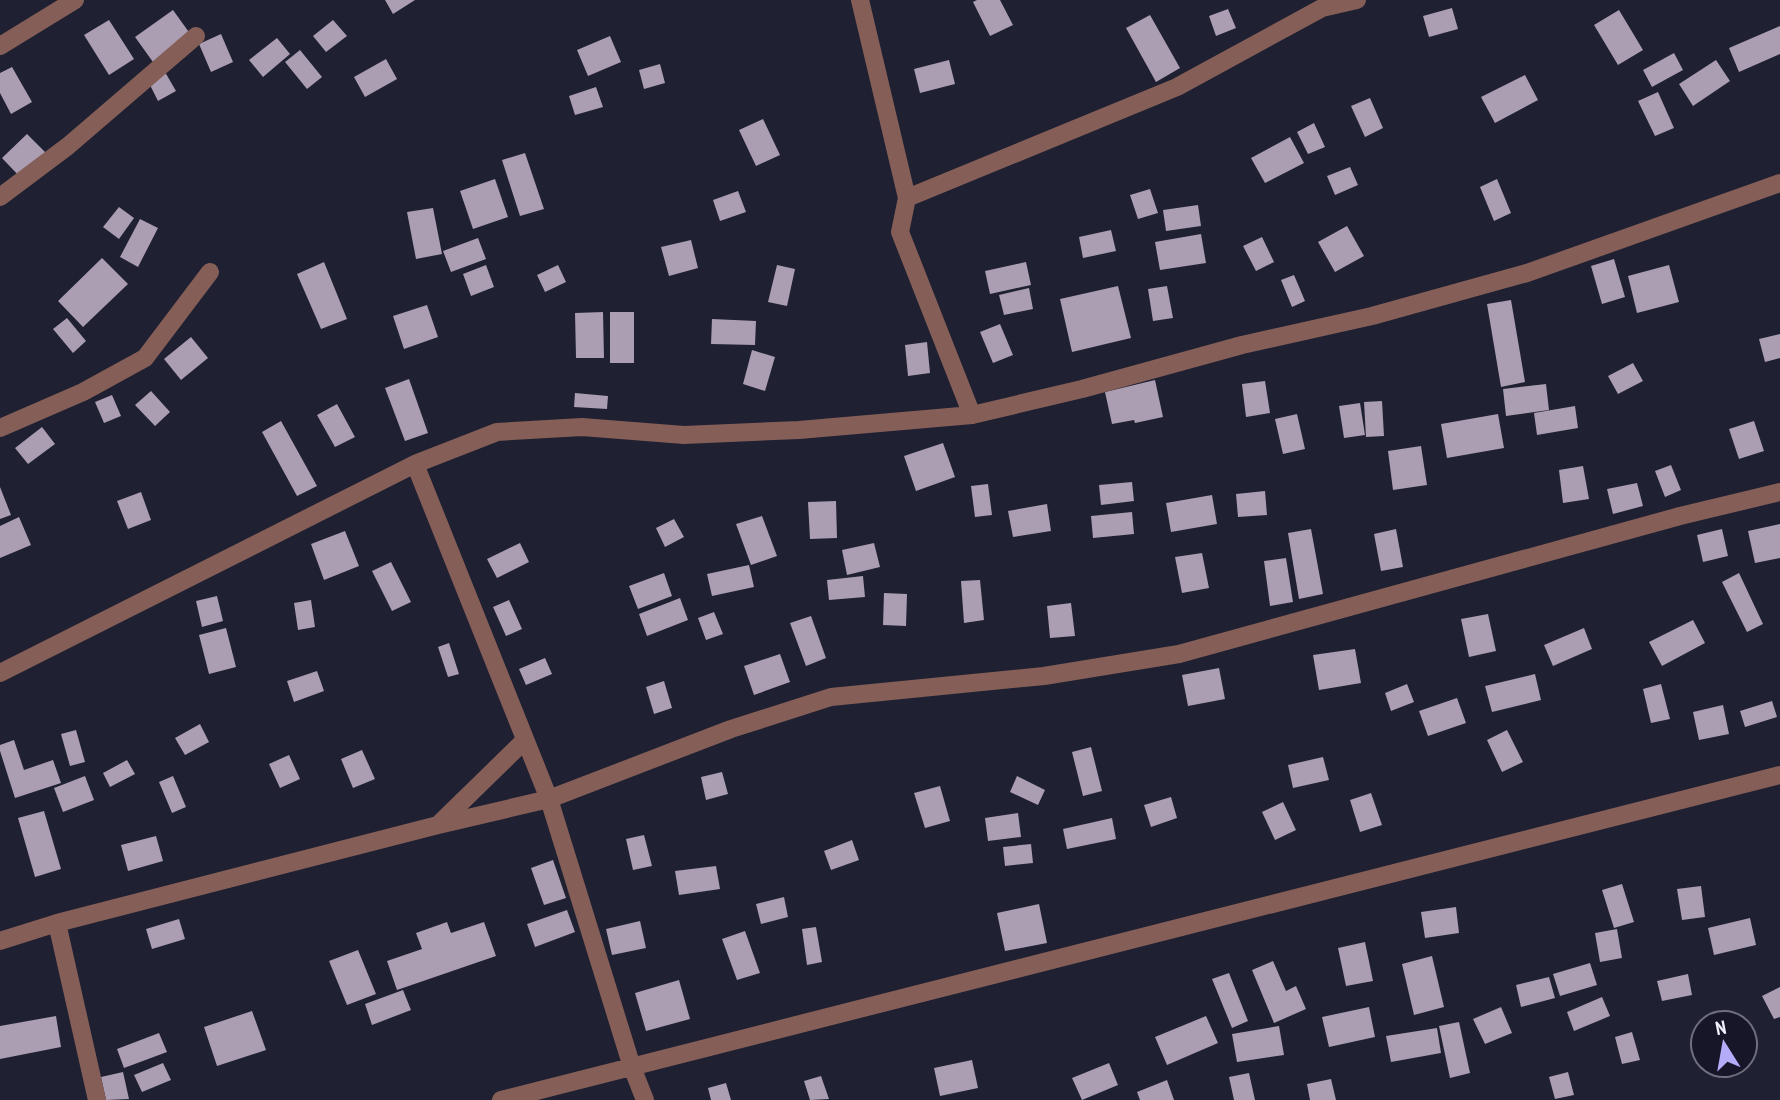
<svg xmlns="http://www.w3.org/2000/svg" width="1780" height="1100" viewBox="0 0 1780 1100" font-family="'PT Sans Narrow',sans-serif">
<style>
.building{fill:#ab9db2}
.lines{fill:none;stroke-linecap:round;stroke-linejoin:round}
.street{stroke:#855f57;stroke-width:18}
</style>
<rect width="100%" height="100%" fill="#1f2032"/>
<path class="building" d="M385,0H415L393,14Z
M977,0H1000L1013,25L990,36L973,2Z
M1452,8L1458,29L1429,37L1423,16Z
M1228,9L1236,28L1216,36L1209,16Z
M173,10L191,35L153,62L135,37Z
M1619,10L1643,50L1618,65L1594,25Z
M1150,15L1180,68L1156,82L1126,28Z
M109,20L134,59L109,75L84,35Z
M333,20L347,36L326,52L313,36Z
M1780,26V54L1739,72L1729,48Z
M221,34L233,62L211,72L199,44Z
M610,36L621,62L588,76L577,50Z
M277,38L290,54L263,77L249,60Z
M300,50L322,77L307,89L285,62Z
M1674,53L1683,70L1652,87L1643,70Z
M386,59L397,79L365,97L354,77Z
M949,60L955,84L920,93L914,69Z
M1716,60L1730,81L1693,106L1679,84Z
M660,64L665,83L644,89L639,70Z
M12,67L32,102L11,114L0,93V73Z
M165,72L176,91L158,101L148,81Z
M1525,75L1538,100L1495,123L1481,97Z
M596,87L603,107L575,115L569,96Z
M1658,92L1674,128L1655,136L1638,101Z
M1370,98L1383,128L1365,137L1351,106Z
M763,119L780,155L756,166L739,130Z
M1314,123L1325,147L1308,154L1297,132Z
M27,134L46,153L20,177L2,158Z
M1290,137L1304,163L1265,183L1251,158Z
M525,153L544,209L520,216L502,160Z
M1350,167L1358,185L1335,195L1327,176Z
M495,179L508,217L473,229L460,191Z
M1497,179L1511,213L1494,221L1480,187Z
M1150,189L1158,213L1138,219L1130,195Z
M738,191L746,212L720,221L713,200Z
M1198,205L1201,226L1166,231L1163,210Z
M119,207L134,218L119,239L103,227Z
M433,208L442,254L416,259L407,212Z
M140,219L158,228L138,267L120,257Z
M1347,226L1364,256L1335,272L1318,242Z
M1111,230L1116,251L1083,258L1079,237Z
M1201,234L1206,263L1160,270L1155,242Z
M1262,237L1274,262L1256,271L1243,246Z
M478,238L486,259L451,272L443,251Z
M691,240L698,268L669,276L661,247Z
M102,258L128,284L83,327L58,301Z
M1614,259L1625,297L1602,304L1591,266Z
M324,262L347,319L321,329L297,274Z
M1026,262L1031,285L990,294L985,271Z
M486,265L494,287L471,296L463,274Z
M558,265L566,282L545,292L537,275Z
M777,265L795,269L787,306L768,302Z
M1669,265L1679,302L1637,313L1628,276Z
M1294,275L1305,301L1292,307L1281,280Z
M1118,286L1131,338L1072,352L1060,299Z
M1167,286L1173,318L1153,321L1148,289Z
M1029,288L1033,309L1004,315L999,295Z
M1511,300L1525,382L1501,387L1487,304Z
M427,305L438,337L404,349L393,316Z
M603,312L604,358H576L575,313Z
M610,312H634V363H610Z
M67,318L86,341L73,353L53,329Z
M712,319L756,321L755,345L711,344Z
M1000,324L1013,355L993,363L980,332Z
M1780,334V358L1765,362L1759,339Z
M191,337L208,358L181,380L164,359Z
M927,342L930,373L908,376L905,345Z
M752,350L775,357L765,391L743,384Z
M1633,363L1643,381L1618,394L1608,376Z
M409,379L428,433L405,441L385,388Z
M1155,380L1163,417L1135,423L1134,420L1112,424L1105,392Z
M1265,381L1270,413L1246,417L1242,384Z
M1546,384L1549,410L1506,416L1503,389Z
M151,391L170,412L155,426L135,405Z
M575,393L608,396L607,409L574,407Z
M112,395L121,416L104,423L95,402Z
M1382,401L1384,436L1366,437L1364,402Z
M1360,403L1365,435L1344,438L1339,406Z
M337,404L355,437L335,447L317,415Z
M1575,406L1578,428L1537,435L1534,413Z
M1297,414L1305,449L1283,454L1275,419Z
M1498,414L1504,448L1447,458L1441,424Z
M281,421L317,486L297,496L262,432Z
M1754,421L1764,451L1739,459L1729,429Z
M42,427L55,444L28,464L15,448Z
M943,443L955,477L916,491L904,456Z
M1421,446L1427,485L1393,490L1388,451Z
M1671,465L1681,490L1665,497L1655,471Z
M1583,466L1589,499L1563,503L1559,470Z
M1132,482L1134,501L1101,505L1099,485Z
M1637,483L1643,506L1613,514L1607,489Z
M988,484L992,515L975,517L971,486Z
M0,487L11,515L0,519Z
M1265,491L1267,515L1238,517L1236,494Z
M141,492L151,520L128,529L117,501Z
M1212,495L1217,524L1171,532L1166,503Z
M836,501L837,538L810,539L808,502Z
M1047,504L1051,531L1013,537L1008,511Z
M1132,512L1134,534L1093,538L1091,516Z
M762,516L777,556L751,565L736,524Z
M19,517L31,545L0,558V526Z
M674,519L684,537L665,547L656,528Z
M1780,524V558L1755,563L1748,531Z
M1311,529L1323,594L1299,599L1288,533Z
M1396,529L1403,567L1381,571L1374,534Z
M1722,529L1728,556L1703,562L1697,535Z
M345,531L359,566L324,580L311,544Z
M520,543L529,562L497,578L487,559Z
M874,543L880,567L847,575L842,550Z
M1202,553L1209,588L1182,593L1175,557Z
M1286,558L1293,602L1270,606L1264,561Z
M391,562L411,602L392,611L372,571Z
M749,565L754,587L712,596L707,574Z
M664,573L672,596L638,609L629,586Z
M1739,573L1763,624L1747,632L1722,582Z
M863,576L865,597L829,600L827,580Z
M980,580L984,620L964,623L961,581Z
M884,593L907,594L906,626L883,625Z
M217,596L223,621L202,627L196,601Z
M680,598L688,620L647,636L639,614Z
M311,600L315,627L298,630L294,603Z
M509,600L522,629L506,636L493,607Z
M1071,603L1075,636L1050,638L1047,606Z
M714,612L723,634L706,640L698,618Z
M1488,614L1496,651L1469,657L1461,619Z
M811,616L826,658L806,666L790,623Z
M1693,620L1705,643L1662,666L1649,642Z
M226,628L236,667L209,674L199,635Z
M1584,628L1592,649L1553,666L1544,645Z
M449,643L459,674L448,677L438,647Z
M1355,649L1361,683L1319,690L1313,655Z
M780,654L790,682L754,695L744,666Z
M545,658L552,674L526,685L519,669Z
M1219,668L1225,699L1188,706L1182,675Z
M317,671L324,691L294,702L287,681Z
M1535,674L1541,700L1492,712L1485,686Z
M664,681L672,708L654,714L646,687Z
M1407,684L1414,702L1391,711L1385,693Z
M1661,684L1670,719L1651,723L1643,689Z
M1457,698L1466,723L1428,736L1419,711Z
M1772,701L1777,717L1745,727L1740,711Z
M1723,705L1729,734L1699,740L1693,712Z
M200,724L209,742L185,755L175,738Z
M76,730L85,762L70,766L61,734Z
M1507,730L1523,762L1502,772L1487,740Z
M14,740L24,770L53,760L61,783L15,798L0,751V745Z
M1091,747L1102,791L1083,796L1072,752Z
M362,750L375,779L353,788L341,759Z
M289,755L300,779L280,788L269,764Z
M1323,757L1329,780L1293,788L1288,765Z
M127,760L135,774L110,787L103,773Z
M722,772L728,794L706,800L701,777Z
M85,776L94,800L63,812L54,788Z
M173,776L186,807L172,813L159,782Z
M1017,776L1045,790L1038,805L1010,792Z
M940,786L950,821L925,828L914,793Z
M1371,793L1382,825L1360,832L1350,800Z
M1171,797L1177,818L1151,827L1144,805Z
M1283,802L1296,830L1275,840L1262,812Z
M44,811L61,869L35,877L18,818Z
M1018,813L1021,837L988,841L985,818Z
M1112,818L1116,839L1067,849L1063,829Z
M644,835L652,866L633,870L626,839Z
M156,836L163,861L128,871L121,845Z
M852,840L859,860L831,870L824,851Z
M1031,844L1033,863L1005,866L1003,847Z
M553,860L566,898L544,905L531,868Z
M716,866L720,889L679,895L675,871Z
M1622,884L1634,922L1614,928L1602,890Z
M1701,886L1705,917L1682,920L1677,889Z
M784,897L788,917L761,924L756,904Z
M1039,904L1047,943L1005,951L997,913Z
M1456,907L1459,933L1425,938L1421,912Z
M567,910L575,932L535,947L527,924Z
M1750,918L1756,945L1714,955L1708,928Z
M179,919L185,939L152,949L146,929Z
M640,921L646,948L612,955L606,929Z
M447,922L451,933L484,922L496,956L397,990L387,961L422,949L416,933Z
M816,927L822,962L807,965L802,929Z
M1617,929L1622,958L1600,962L1595,933Z
M745,931L760,973L737,980L722,939Z
M1365,942L1373,981L1346,986L1338,948Z
M358,950L376,994L347,1005L329,961Z
M1432,956L1444,1007L1414,1015L1402,964Z
M1273,961L1286,991L1296,986L1306,1009L1274,1023L1252,970Z
M1590,963L1597,985L1560,996L1553,974Z
M1229,973L1248,1021L1232,1028L1212,979Z
M1688,974L1692,995L1662,1001L1657,981Z
M1549,977L1555,998L1521,1007L1516,985Z
M679,980L690,1019L646,1031L635,993Z
M1780,987V1017L1774,1019L1762,996Z
M403,990L411,1010L372,1025L365,1004Z
M1602,997L1610,1016L1574,1031L1567,1012Z
M1369,1007L1375,1037L1329,1047L1322,1017Z
M1501,1007L1512,1033L1485,1044L1473,1019Z
M252,1011L266,1050L217,1066L204,1027Z
M56,1016L61,1047L0,1059V1026Z
M1206,1016L1218,1043L1167,1065L1155,1037Z
M1459,1022L1470,1073L1450,1078L1439,1026Z
M1279,1026L1284,1055L1237,1062L1232,1034Z
M1437,1028L1441,1053L1391,1062L1386,1036Z
M1632,1032L1640,1060L1622,1064L1615,1037Z
M159,1033L167,1052L124,1068L117,1049Z
M972,1060L978,1088L940,1096L934,1068Z
M163,1063L171,1080L142,1092L134,1075Z
M1109,1063L1118,1085L1082,1100L1072,1078Z
M123,1072L129,1099L106,1100L101,1077Z
M1568,1072L1574,1095L1555,1099L1549,1077Z
M1249,1073L1255,1100H1234L1229,1077Z
M821,1076L829,1099L810,1100L804,1081Z
M1331,1079L1336,1100H1310L1307,1084Z
M1167,1080L1174,1100H1140L1137,1092Z
M726,1083L731,1100H711L708,1088Z"/>
<g class="lines">
<path class="street" d="M860,0L907,198L900,232L972,415
M0,46L75,0
M0,197L68,146L196,36
M907,198L1177,87L1322,8L1357,0
M0,428L83,392L145,358L210,272
M415,464L549,799L632,1067L645,1100
M0,673L415,464L497,432L582,427L684,435L799,430L972,415L1082,389L1242,345L1372,316L1527,273L1780,183
M438,825L525,740
M57,923L97,1100
M0,941L57,923L228,879L438,825L549,799L731,729L831,697L1044,676L1179,654L1680,516L1780,492
M501,1100L1780,775"/>
</g>
<g transform="translate(1724 1044) rotate(349)"><circle r="33" fill="#161628" stroke="#6e6e7e" stroke-width="2"/>
<path d="M0-5L12 26L0 18L-12 26Z" fill="#b4acf9"/>
<text y="-10" font-size="19" font-weight="bold" text-anchor="middle" fill="#f1f2ff">N</text>
</g>
</svg>
